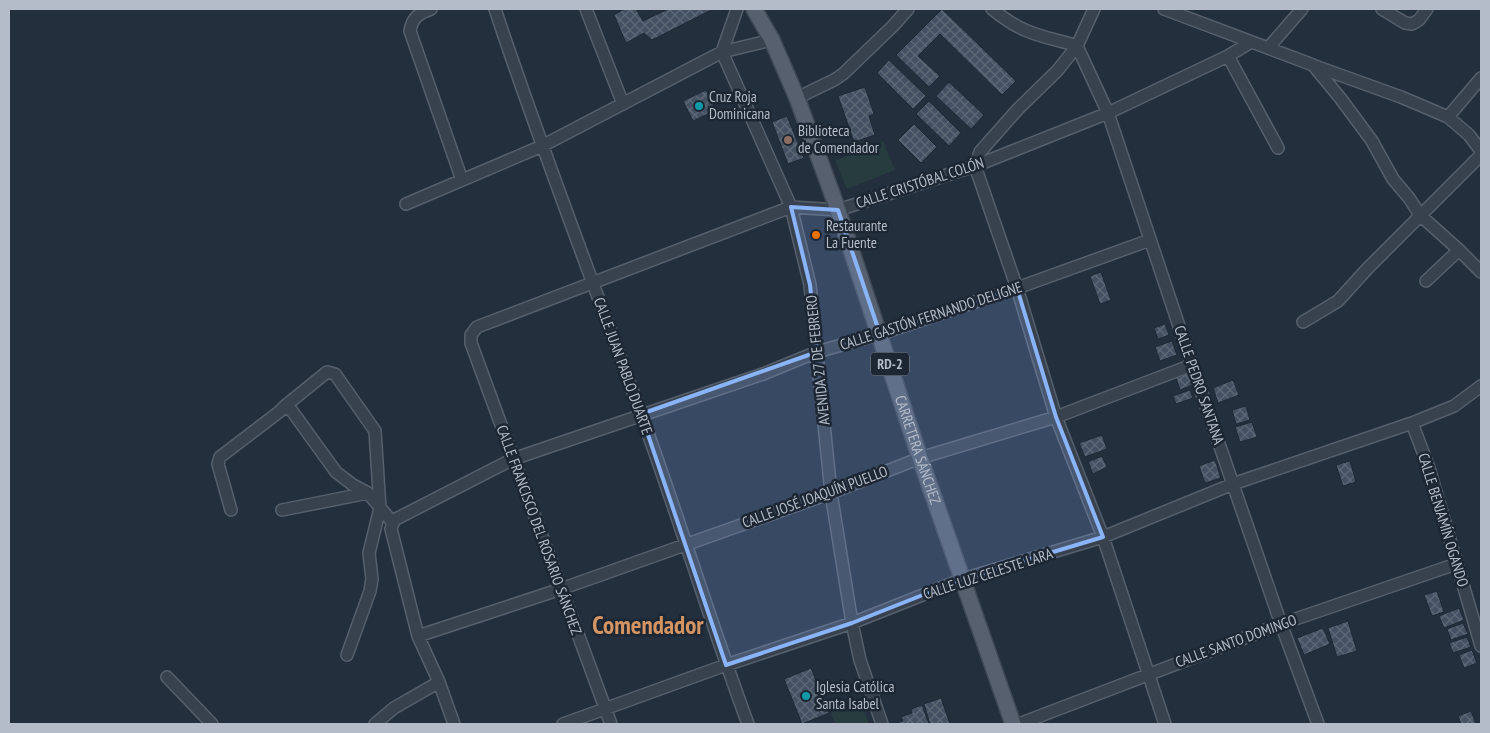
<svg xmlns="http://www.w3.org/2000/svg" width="1490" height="733" viewBox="0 0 1490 733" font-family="'PT Sans Narrow',sans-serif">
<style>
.pitch{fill:#263c3f}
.building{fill:url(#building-cross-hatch);stroke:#1f2835}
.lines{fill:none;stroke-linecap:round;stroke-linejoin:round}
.minor-casing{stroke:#565f6c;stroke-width:14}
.major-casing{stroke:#414a57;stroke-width:18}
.minor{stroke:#38414e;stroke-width:11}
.major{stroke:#56606e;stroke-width:15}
.marked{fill:#8ab4f8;fill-opacity:0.2;stroke:#8ab4f8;stroke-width:4;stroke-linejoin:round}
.culture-dot{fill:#0f9aa8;stroke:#1d2633;stroke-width:2}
.education-dot{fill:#8d6e63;stroke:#1d2633;stroke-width:2}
.food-dot{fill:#e8710a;stroke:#1d2633;stroke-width:2}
.labels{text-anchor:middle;stroke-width:5;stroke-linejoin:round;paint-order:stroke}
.shield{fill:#1d2633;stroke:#878f9c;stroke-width:1}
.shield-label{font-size:14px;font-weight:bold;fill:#b4bcc9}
.poi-label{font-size:15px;fill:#b4bcc9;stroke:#1d2633;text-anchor:start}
.street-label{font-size:15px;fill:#b4bcc9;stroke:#1d2633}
.town-label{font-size:25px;font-weight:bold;fill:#d59563;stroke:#1d2633}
</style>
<defs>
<pattern id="building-cross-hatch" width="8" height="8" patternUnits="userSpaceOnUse" patternTransform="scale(1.25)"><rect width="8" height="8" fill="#455162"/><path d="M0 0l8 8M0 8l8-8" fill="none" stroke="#5d6877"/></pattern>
</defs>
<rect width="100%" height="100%" fill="#242f3e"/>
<path class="pitch" d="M883,141L895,170L847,189L835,161Z
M861,703L869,724H835L831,713Z"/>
<path class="building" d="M624,9H636L643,21L668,9H713L652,40L644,33L626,43L614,15Z
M942,9L1016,81L1002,95L940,34L918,56L940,76L929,87L896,55Z
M889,60L926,96L913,109L877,73Z
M949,82L984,115L971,129L936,96Z
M865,87L874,114L869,116L875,135L854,142L838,96Z
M706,90L716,110L693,121L683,101Z
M929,101L961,133L949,146L916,114Z
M787,116L804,158L788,164L772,122Z
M914,124L937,147L921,163L898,140Z
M1101,272L1111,300L1100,304L1090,276Z
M1165,324L1169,335L1158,339L1154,328Z
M1172,341L1177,355L1160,361L1155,347Z
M1188,373L1192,385L1180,390L1176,378Z
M1233,380L1239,395L1218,403L1213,388Z
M1190,390L1193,398L1176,404L1173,396Z
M1246,406L1250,420L1236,424L1232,410Z
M1252,422L1257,437L1240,442L1235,427Z
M1102,435L1107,449L1085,457L1079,443Z
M1102,456L1107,467L1093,474L1088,462Z
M1215,460L1221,478L1205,483L1199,466Z
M1350,461L1356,482L1343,486L1336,465Z
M1437,591L1444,612L1432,616L1424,595Z
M1459,608L1464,620L1444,628L1439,616Z
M1348,621L1357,651L1337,657L1328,628Z
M1463,623L1468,634L1451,640L1447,629Z
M1323,628L1330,644L1304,655L1297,638Z
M1467,637L1471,647L1453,653L1449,643Z
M1472,650L1477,663L1464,668L1459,655Z
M811,668L829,713L802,724L784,679Z
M941,698L950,724H930L924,704Z
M922,705L929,724H892L903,721L901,717L912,713L911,709Z
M1471,711L1476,724H1461L1458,716Z"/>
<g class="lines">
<defs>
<path id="minor" d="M431,9C419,13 412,18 410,31L462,180
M495,9C540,145 592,279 641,414C679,517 710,622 748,724
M586,9L623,104
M737,9L722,52L791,207L810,285L831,493L852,623L860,660L882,724
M992,9C1002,17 1013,25 1025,30C1042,38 1060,40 1077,46L1108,113L1192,365L1281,624L1318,724
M1094,9L1077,46L1057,71L1018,109L980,152L975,166L1017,288L1056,417L1103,537L1165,724
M1164,9L1313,65L1341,99L1372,141L1393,179L1409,198L1420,215L1459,250L1481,272
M1382,9L1405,23L1412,24L1419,20L1427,9
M1269,47L1302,9
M1228,56L1278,148
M1315,66L1401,97L1448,117L1469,135L1481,151
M797,98L834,80L843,74L893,26L908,9
M1448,117L1481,78
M406,204L542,146L722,52L772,40
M1426,281L1459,250
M1303,322L1338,301L1367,269L1481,155
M285,406L327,372L335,374L375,431L380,508L369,553L372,579L370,591L347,655
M1412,423L1429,468L1481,646
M231,510L218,464L220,457L279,412L285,406L292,411L336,472L353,485L368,493L393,523
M282,510L368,493
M418,636L561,589L831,493L920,458L1056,417L1192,365
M167,677L212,724
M375,724L394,708L439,682
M454,724L439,682L418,636L391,529L393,523L396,519L513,459L763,374L817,352L880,334L1017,288L1150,240
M563,724L726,665L852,623L963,579L1103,537L1233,484L1412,423L1454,406L1481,386
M611,724L471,343V335L477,327L791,207L838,210L975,166L1108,113L1228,56L1251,42
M1019,724L1281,624L1456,564"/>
<g id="major">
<path id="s1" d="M754,9L772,40L797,98L838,210L920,458L1013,724"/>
</g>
</defs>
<use href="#minor" class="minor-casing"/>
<use href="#major" class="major-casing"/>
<use href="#minor" class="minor"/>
<use href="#major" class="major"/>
</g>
<path class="marked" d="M791,207L838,210L880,334L1017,288L1056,417L1103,537L963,579L852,623L726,665L641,414L817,352L810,285Z"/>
<g class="culture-dot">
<circle cx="699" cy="106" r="5"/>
<circle cx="806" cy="696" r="5"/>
</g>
<circle class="education-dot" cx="788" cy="140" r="5"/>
<circle class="food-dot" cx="816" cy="235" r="5"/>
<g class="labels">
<rect class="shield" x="871" y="352.5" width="38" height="23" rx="4"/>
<g class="shield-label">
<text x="890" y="369">RD-2</text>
</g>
<g class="poi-label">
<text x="709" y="102">Cruz Roja<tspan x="709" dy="17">Dominicana</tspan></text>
<text x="798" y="136">Biblioteca<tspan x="798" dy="17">de Comendador</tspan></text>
<text x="826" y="231">Restaurante<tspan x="826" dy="17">La Fuente</tspan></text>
<text x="816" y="692">Iglesia Católica<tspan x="816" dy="17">Santa Isabel</tspan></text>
</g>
<g class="street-label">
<text transform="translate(920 183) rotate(-18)" y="5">CALLE CRISTÓBAL COLÓN</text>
<text transform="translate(931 316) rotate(-18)" y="5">CALLE GASTÓN FERNANDO DELIGNE</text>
<text transform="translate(818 360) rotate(-96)" y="5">AVENIDA 27 DE FEBRERO</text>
<text transform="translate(623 366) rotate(70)" y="5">CALLE JUAN PABLO DUARTE</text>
<text transform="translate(1199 385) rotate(71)" y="5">CALLE PEDRO SANTANA</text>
<text dy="5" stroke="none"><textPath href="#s1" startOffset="471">CARRETERA SÁNCHEZ</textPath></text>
<text transform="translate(815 497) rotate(-20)" y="5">CALLE JOSÉ JOAQUÍN PUELLO</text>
<text transform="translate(1443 520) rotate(73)" y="5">CALLE BENJAMÍN OGANDO</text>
<text transform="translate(539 530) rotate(70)" y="5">CALLE FRANCISCO DEL ROSARIO SÁNCHEZ</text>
<text transform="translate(988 574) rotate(-18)" y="5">CALLE LUZ CELESTE LARA</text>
<text transform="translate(1236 641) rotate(-20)" y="5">CALLE SANTO DOMINGO</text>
</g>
<g class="town-label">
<text x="648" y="634">Comendador</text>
</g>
</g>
<rect width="1490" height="733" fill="none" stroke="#b4bcc9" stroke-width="20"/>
</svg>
